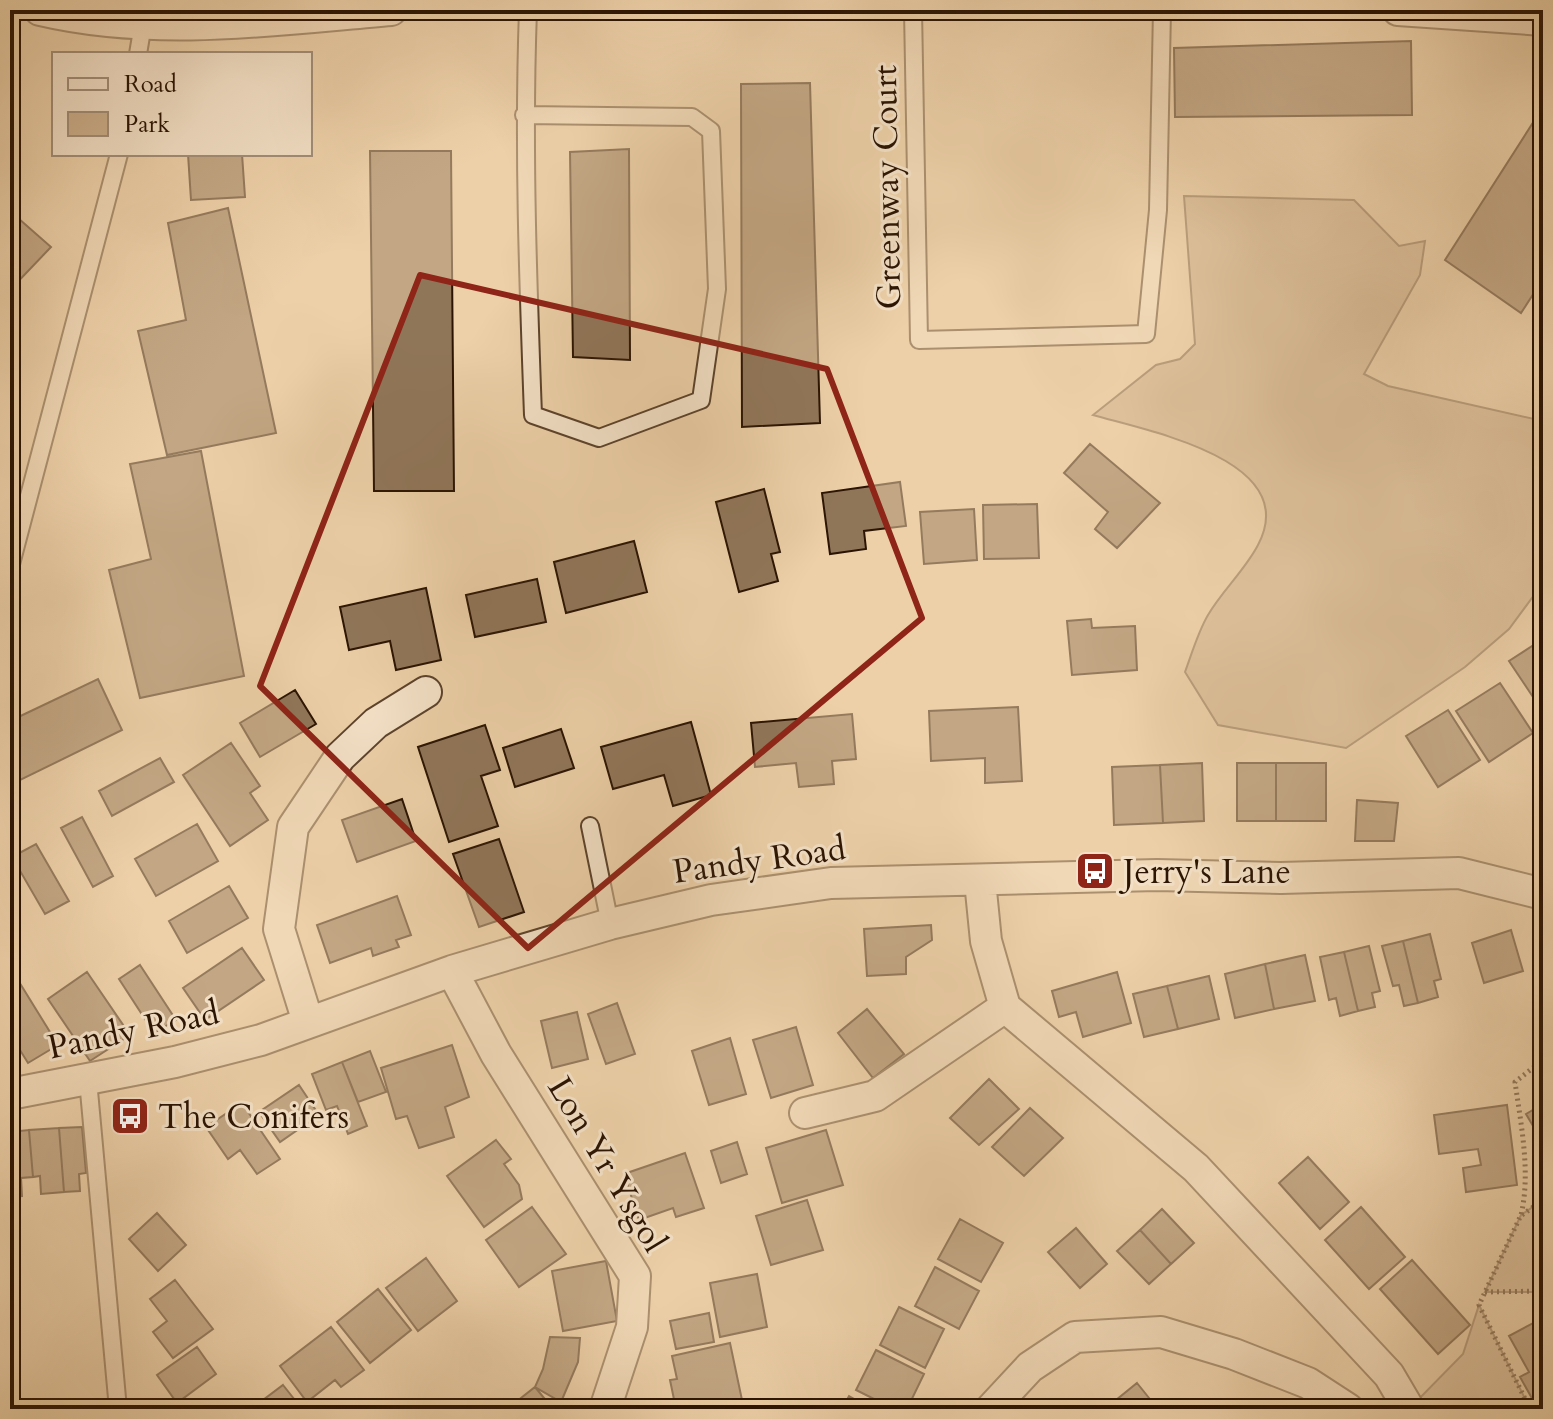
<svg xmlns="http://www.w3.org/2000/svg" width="1553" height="1419" viewBox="0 0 1553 1419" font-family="Cardo,serif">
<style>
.green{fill:#ccb08c;stroke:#7c6248;stroke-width:2}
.building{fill:#907659;stroke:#2b1403;stroke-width:2}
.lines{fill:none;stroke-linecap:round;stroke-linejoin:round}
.lane-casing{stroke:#5c432c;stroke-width:20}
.street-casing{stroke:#5c432c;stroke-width:34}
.path{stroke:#2b1403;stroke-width:5;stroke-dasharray:2 4;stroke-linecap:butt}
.lane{stroke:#f3e0c6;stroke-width:16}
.street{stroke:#f3e0c6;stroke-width:30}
.marked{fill:none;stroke:#8f2418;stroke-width:6;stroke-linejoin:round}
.labels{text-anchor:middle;stroke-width:6;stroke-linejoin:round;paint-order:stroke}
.street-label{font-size:34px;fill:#2b1403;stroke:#f3e0c6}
.poi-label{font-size:34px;fill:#2b1403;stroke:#f3e0c6;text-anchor:start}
</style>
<rect width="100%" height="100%" fill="#edd0a8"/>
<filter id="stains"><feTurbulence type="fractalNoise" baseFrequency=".0025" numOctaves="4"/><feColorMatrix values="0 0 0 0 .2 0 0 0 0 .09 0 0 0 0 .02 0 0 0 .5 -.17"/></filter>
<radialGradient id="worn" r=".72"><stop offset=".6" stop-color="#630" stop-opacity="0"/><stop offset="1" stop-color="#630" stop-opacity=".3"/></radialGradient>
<path class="green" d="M1184,196L1354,200L1399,246L1425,241L1420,275L1364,374L1388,386L1543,421V583L1509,629L1465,667L1346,748L1218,725L1185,672C1192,653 1198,632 1208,615C1222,591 1245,570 1258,545C1303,460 1148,431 1093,415L1156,365L1180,359L1195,344Z
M1543,1200V1292H1485L1521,1215Z
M1479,1305L1530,1409H1409L1463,1354Z"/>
<path class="building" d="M1411,41L1412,115L1175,117L1174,48Z
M810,83L820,423L742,427L741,84Z
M1543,107V279L1521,313L1445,260Z
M629,149L630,360L573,357L570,152Z
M370,151H451L454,491H374Z
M188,154H242L245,197L191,200Z
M228,208L276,433L167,455L138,331L186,320L168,223Z
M10,211L51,247L10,290Z
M1090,444L1160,503L1117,548L1095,529L1108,512L1064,473Z
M201,451L244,676L140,698L109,570L151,559L130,464Z
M900,482L906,526L864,531L866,549L830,554L822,493Z
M764,489L780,552L771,554L778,581L739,592L716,502Z
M1037,504L1039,558L984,559L983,505Z
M974,509L977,560L924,564L920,512Z
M634,541L647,592L566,613L554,562Z
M537,579L546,622L475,637L466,595Z
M426,588L441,660L396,670L390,641L349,650L340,607Z
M1091,619L1092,628L1135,626L1137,670L1072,675L1067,621Z
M1543,639V712L1509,661Z
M98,679L122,730L14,783L10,775V721Z
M1500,683L1533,733L1489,762L1456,711Z
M295,690L316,724L260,757L240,723Z
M1018,707L1022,781L985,783V758L931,761L929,711Z
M1448,710L1480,760L1438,787L1406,736Z
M852,714L856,759L832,761L834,784L799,787L796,763L755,767L751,723Z
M691,722L711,795L673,806L664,775L613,789L601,747Z
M485,725L500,770L481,776L498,826L449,842L418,747Z
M561,729L574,768L515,787L503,748Z
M231,743L260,786L250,793L268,820L230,846L183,775Z
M160,758L174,782L112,816L99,791Z
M1202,763L1204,821L1163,823L1160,765Z
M1237,763H1276V821H1237Z
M1276,763H1326V821H1276Z
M1160,765L1163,823L1114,825L1112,767Z
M402,799L416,841L357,862L342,820Z
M1357,800L1398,803L1394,841H1355Z
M82,817L113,876L93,887L61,828Z
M197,824L218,861L156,896L135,859Z
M499,839L524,912L479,927L453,854Z
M36,844L69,901L45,914L12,857Z
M229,886L248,918L187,953L169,921Z
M397,896L411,935L396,940L399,947L373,956L371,948L330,963L317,925Z
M931,925L932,940L906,957V974L867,976L864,929Z
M1511,930L1523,971L1484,983L1472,943Z
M1430,934L1441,979L1434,981L1438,997L1418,1003L1403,941Z
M1403,941L1418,1003L1404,1006L1399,985L1393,986L1382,946Z
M1369,946L1380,991L1372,993L1375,1007L1358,1011L1344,952Z
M242,948L264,980L205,1020L183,988Z
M1344,952L1358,1011L1340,1016L1336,998L1329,1000L1320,957Z
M1305,955L1315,1001L1274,1009L1265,964Z
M1265,964L1274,1009L1235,1018L1225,974Z
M140,965L176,1020L154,1033L119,979Z
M87,972L130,1035L90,1061L48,999Z
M1117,972L1131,1023L1083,1037L1076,1012L1059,1017L1052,991Z
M1209,976L1219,1019L1178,1029L1167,986Z
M21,985L58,1045L28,1063L10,1034V992Z
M1167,986L1178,1029L1144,1037L1133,994Z
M617,1003L635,1054L606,1064L588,1014Z
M867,1009L904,1054L873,1078L838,1033Z
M577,1012L588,1059L552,1068L541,1021Z
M796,1027L813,1085L771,1098L753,1040Z
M730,1038L746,1094L709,1105L692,1051Z
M452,1045L469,1097L445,1107L454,1137L419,1148L407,1116L396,1119L381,1068Z
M370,1051L386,1092L358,1102L342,1062Z
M342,1062L367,1126L348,1134L337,1106L326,1110L312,1074Z
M989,1079L1019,1109L979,1145L950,1118Z
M299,1085L319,1115L280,1142L259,1112Z
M242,1103L280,1159L257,1174L240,1150L228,1159L206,1127Z
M1543,1104V1134L1539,1136L1526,1114Z
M1507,1105L1517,1185L1466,1192L1463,1168L1481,1165L1478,1149L1439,1154L1434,1115Z
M1030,1108L1063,1138L1024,1176L992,1147Z
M82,1127L86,1173L79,1174L80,1191L64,1192L59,1128Z
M59,1128L64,1192L41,1194L40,1176L33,1177L29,1130Z
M29,1130L33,1177L21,1178L22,1196L10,1197V1132Z
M826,1130L843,1185L782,1203L766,1148Z
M496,1140L511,1159L504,1164L519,1185L522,1199L484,1227L447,1176Z
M737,1142L747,1174L721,1183L711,1151Z
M685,1153L704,1208L676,1217L673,1208L639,1220L624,1174Z
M1308,1157L1349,1202L1320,1229L1279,1183Z
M807,1200L823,1250L771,1265L756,1216Z
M532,1207L566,1254L519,1287L486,1240Z
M1361,1207L1405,1257L1369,1289L1325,1240Z
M1162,1209L1194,1243L1171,1264L1140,1230Z
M157,1213L186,1245L158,1271L129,1239Z
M960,1219L1003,1243L981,1282L938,1259Z
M1076,1228L1107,1264L1080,1288L1048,1252Z
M1140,1230L1171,1264L1149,1284L1117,1251Z
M426,1258L457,1301L418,1331L386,1288Z
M1412,1260L1470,1325L1438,1354L1380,1289Z
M606,1261L617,1321L563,1331L552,1271Z
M935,1267L979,1291L959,1329L915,1306Z
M757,1274L767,1327L720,1337L710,1283Z
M175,1280L213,1329L173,1358L153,1332L167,1321L150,1299Z
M378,1289L411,1330L370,1363L337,1322Z
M899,1307L944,1329L925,1368L880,1345Z
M709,1313L714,1342L676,1349L670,1321Z
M1537,1321L1543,1333V1409H1538L1520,1377L1529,1372L1509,1336Z
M331,1327L364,1370L341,1387L335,1380L307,1402L280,1366Z
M550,1337L580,1338L578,1362L561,1402L535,1387L543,1369Z
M730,1343L742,1400L701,1409H676L670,1380L677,1379L672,1356Z
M197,1347L216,1374L177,1403L157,1375Z
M876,1350L924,1374L907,1409H894L856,1390Z
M1137,1383L1157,1408L1105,1409Z
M283,1385L302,1409H251Z
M535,1387L553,1409H507Z
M849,1396L872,1409H842Z"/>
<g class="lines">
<defs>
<path id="lane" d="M913,10L919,340L1146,334L1158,210L1162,10
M138,54L143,24
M524,115L692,117L711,131L717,289L701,400L599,438L533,415C528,280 523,145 528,10
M10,568L119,154
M590,826L610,924
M88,1080L118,1409"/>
<path id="street" d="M40,10C155,37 274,20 391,10
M1398,10L1543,20
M980,881L986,941L1005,1007L1196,1168L1389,1375L1409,1409
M452,971L496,1054L635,1276L632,1327L605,1409
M308,1022L279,929L293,827L340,757L376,723L426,692
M10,1094L175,1062L261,1040L452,971L610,924L711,900L831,883L1157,875L1281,878L1459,873L1543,894
M805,1113L875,1096L1005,1007
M991,1409L1030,1367L1075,1337L1161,1332L1234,1354L1308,1383L1348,1409"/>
</defs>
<use href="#lane" class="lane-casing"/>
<use href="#street" class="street-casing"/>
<path class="path" d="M1522,1215L1543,1200
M1485,1292L1543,1291
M1530,1409L1479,1305L1521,1215C1531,1173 1521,1125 1515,1082L1543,1060"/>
<use href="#lane" class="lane"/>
<use href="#street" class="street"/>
</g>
<path d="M0 0H1553V1419H0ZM420,275L827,369L922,618L528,948L260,686Z" fill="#edd0a8" fill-opacity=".55" fill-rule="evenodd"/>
<path class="marked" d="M420,275L827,369L922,618L528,948L260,686Z"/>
<defs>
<symbol id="bus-square" viewBox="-11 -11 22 22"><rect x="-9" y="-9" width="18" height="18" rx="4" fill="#8f2418" stroke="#f3e0c6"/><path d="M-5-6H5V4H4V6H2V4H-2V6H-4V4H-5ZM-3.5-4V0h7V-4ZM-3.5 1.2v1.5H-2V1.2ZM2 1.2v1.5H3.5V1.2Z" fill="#fff"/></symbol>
</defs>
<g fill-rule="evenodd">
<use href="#bus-square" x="1073" y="849" width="44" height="44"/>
<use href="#bus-square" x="108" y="1094" width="44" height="44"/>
</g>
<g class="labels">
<g class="street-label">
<text transform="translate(886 187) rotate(-91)" y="12">Greenway Court</text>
<text transform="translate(759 859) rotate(-8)" y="12">Pandy Road</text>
<text transform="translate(133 1029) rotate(-12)" y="12">Pandy Road</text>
<text transform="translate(608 1164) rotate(59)" y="12">Lon Yr Ysgol</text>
</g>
<g class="poi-label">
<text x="1123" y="883">Jerry's Lane</text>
<text x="158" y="1128">The Conifers</text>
</g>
</g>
<rect width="1553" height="1419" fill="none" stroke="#edd0a8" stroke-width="40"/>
<rect x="12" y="12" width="1529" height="1395" fill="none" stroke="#2b1403" stroke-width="4"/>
<rect x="20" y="20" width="1513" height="1379" fill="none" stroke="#2b1403" stroke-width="2"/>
<rect x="52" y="52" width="260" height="104" fill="#f3e0c6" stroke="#a38e78" stroke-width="2"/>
<rect x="68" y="78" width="40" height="12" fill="#f3e0c6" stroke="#a38e78" stroke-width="2"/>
<text x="124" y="92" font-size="24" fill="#2b1403">Road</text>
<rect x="68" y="112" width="40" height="24" fill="#ccb08c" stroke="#a38e78" stroke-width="2"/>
<text x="124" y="132" font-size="24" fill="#2b1403">Park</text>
<rect width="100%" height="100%" filter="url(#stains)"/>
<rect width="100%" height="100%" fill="url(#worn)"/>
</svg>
